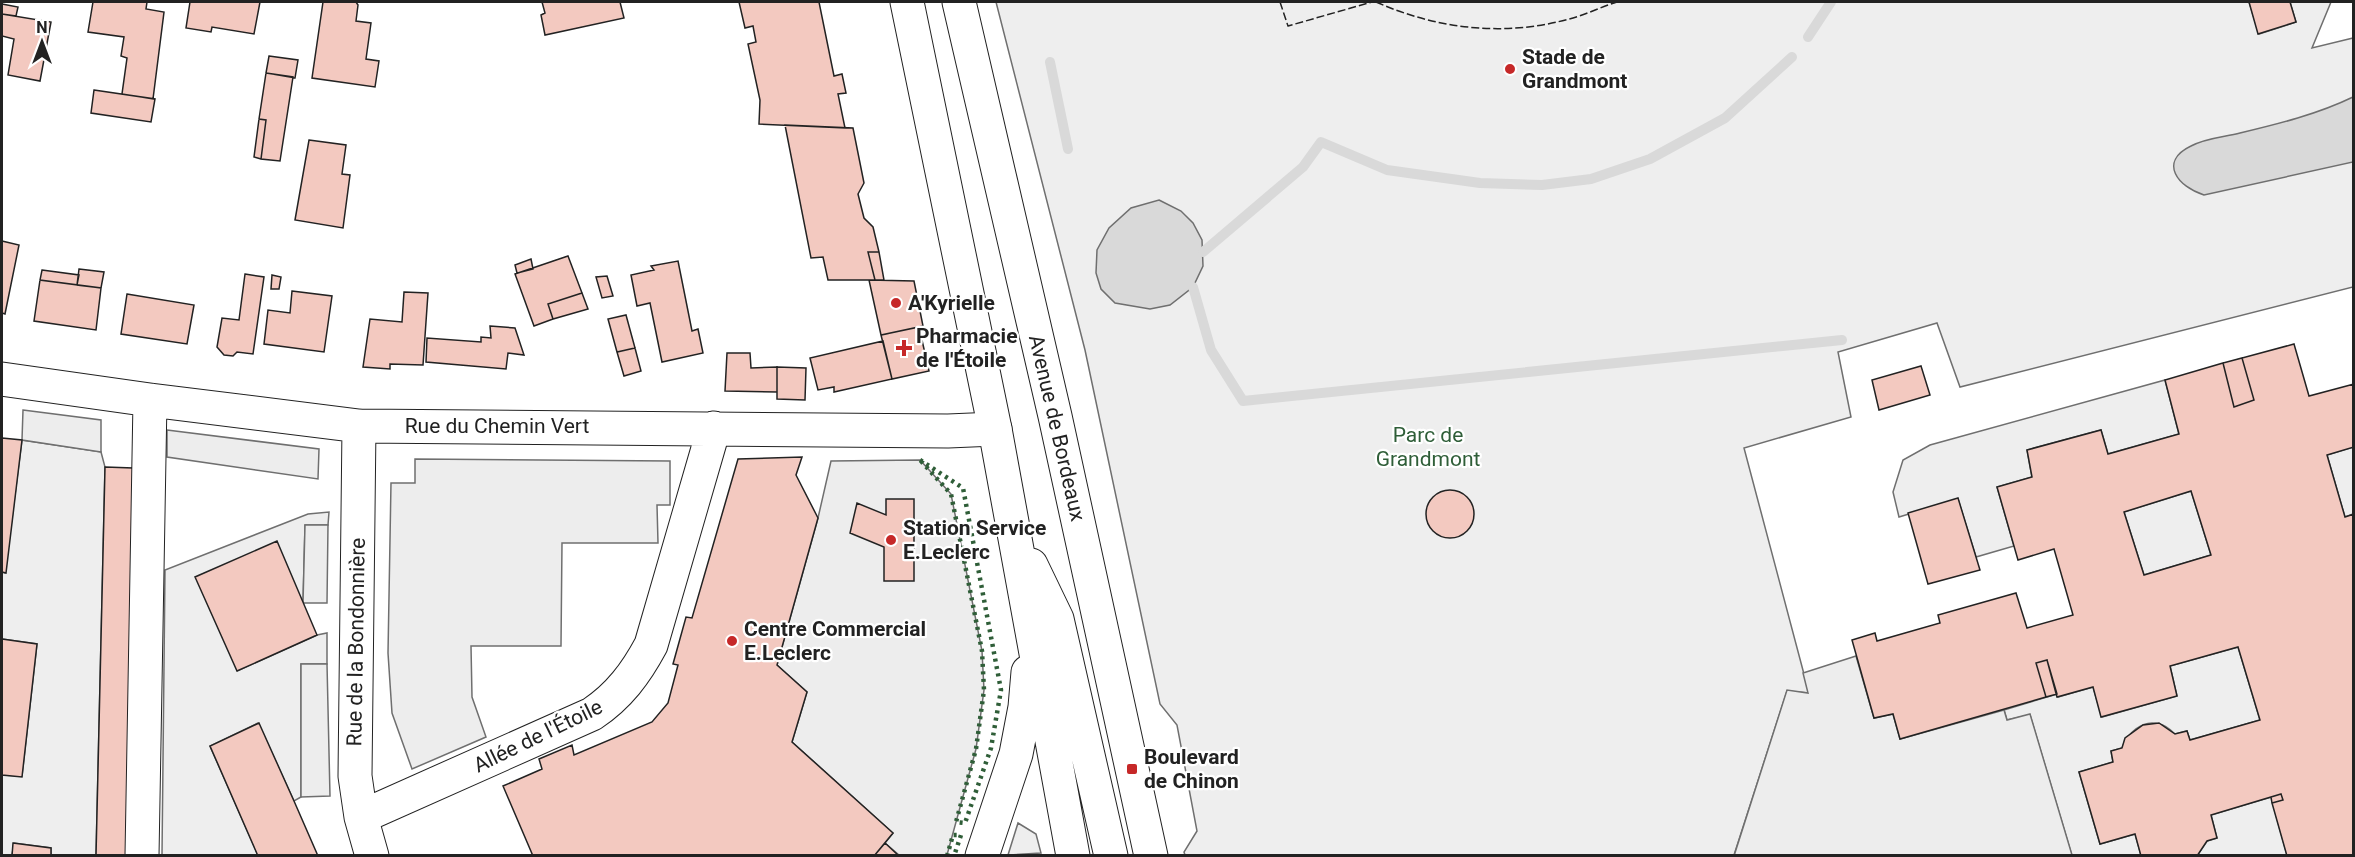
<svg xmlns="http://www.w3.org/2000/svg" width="2355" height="857" viewBox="0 0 2355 857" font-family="Roboto,sans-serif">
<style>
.green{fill:#eee;stroke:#6f6f6f;stroke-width:1.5}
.parking{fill:#ededed;stroke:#6f6f6f;stroke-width:1.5}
.water{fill:#d9d9d9;stroke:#6f6f6f;stroke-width:1.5}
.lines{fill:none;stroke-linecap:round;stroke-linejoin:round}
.stream{stroke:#d9d9d9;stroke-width:10}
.building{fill:#f3c9c0;stroke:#222;stroke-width:1.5;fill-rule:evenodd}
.minor-casing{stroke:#222;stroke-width:35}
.major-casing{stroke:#222;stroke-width:35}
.minor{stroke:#fff;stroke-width:33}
.major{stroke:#fff;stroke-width:33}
.hedge{stroke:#2f5e38;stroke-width:4.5;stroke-dasharray:3 4.5;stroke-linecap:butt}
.fence{stroke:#222;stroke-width:1.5;stroke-dasharray:8 3;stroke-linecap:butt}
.poi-dot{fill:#c62828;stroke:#fff;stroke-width:2}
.labels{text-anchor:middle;stroke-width:4.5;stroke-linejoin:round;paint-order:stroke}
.poi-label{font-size:21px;font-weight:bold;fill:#222;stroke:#fff;text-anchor:start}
.street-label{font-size:21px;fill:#222;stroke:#fff}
.park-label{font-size:21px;fill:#2f5e38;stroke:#fff}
</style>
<rect width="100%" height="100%" fill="#fff"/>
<path class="green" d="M996,2H2249L2259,34L2296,22L2290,2H2331L2312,48L2353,38V287L1960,387L1937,323L1838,352L1851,417L1744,448L1809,693L1787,691L1734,855H1185L1184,852L1197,831L1177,725L1160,704L1085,350Z
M2165,380L2179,434L2108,454L2101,430L2027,450L2032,477L1997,487L2014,546L1976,557L1958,499L1899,517L1893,492L1903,460L1930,445Z
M22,440L101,452L105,467L96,855H51V848L14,843L12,855H2V775L22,776L37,644L2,639V572L5,573Z
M2353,447V514L2345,517L2327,455Z
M2191,491L2211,555L2144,575L2124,512Z
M329,512L328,525H305L303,603L237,671L317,635L327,633V664H301V797L294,801L258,723L210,746L258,855L162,856L165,570L308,514Z
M2238,647L2260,720L2190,740L2187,731L2175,734C2171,730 2165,725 2159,724C2142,719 2127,734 2122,748L2111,751L2113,762L2079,772L2100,844L2135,834L2141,855L2072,856L2030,715L2007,720L2004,710L2057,694L2058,697L2093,687L2102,717L2177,696L2170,666Z
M2271,797L2287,855L2197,856L2207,841L2217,838L2211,815Z
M1018,823L1036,834L1041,853L1008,855Z"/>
<path class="parking" d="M23,410L101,420V452L22,440Z
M167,430L319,449L318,479L167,457Z
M415,459L670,461V505H657L658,543H562L561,646H471L472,697L486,737L412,769L392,713L388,653L391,483H415Z
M920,460L951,494L982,651L984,690L976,749L947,855H899L885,843L893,833L792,742L807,692L777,665L818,518L831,461Z
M305,525H328L327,603H303Z
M1856,656L1874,718L1893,714L1900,739L2004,710L2007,720L2030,714L2072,855L1734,856L1787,690L1808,693L1803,673Z
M301,664H327L330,796L301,797Z"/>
<path class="water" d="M2353,97V162L2204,195C2178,187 2158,162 2191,146C2205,138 2224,137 2240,133C2278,124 2318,114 2353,97Z
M1159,200L1181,211L1193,223L1202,240L1203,266L1193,287L1170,305L1150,309L1115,303L1101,289L1096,273L1097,250L1109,228L1131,208Z"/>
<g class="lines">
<path class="stream" d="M1808,37L1831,2
M1050,62L1068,149
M1203,252L1303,167L1321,142L1387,170L1480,183L1542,185L1591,179L1650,159L1725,118L1792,57
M1193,287L1211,350L1243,401L1842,340"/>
</g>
<path class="building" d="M93,2H147L146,9L164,12L153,99L122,94L127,58L121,56L124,37L88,32Z
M190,2H260L254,34L212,27L211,32L186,28Z
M323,2H356L358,5L356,21L371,23L366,59L379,61L375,87L312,78Z
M542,2H620L624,18L545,35L541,15L545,13Z
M739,2H819L834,76L842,74L846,93L838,94L845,128L759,124L760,100L748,44L756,42L753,26L745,28Z
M2249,2H2290L2296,22L2258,34Z
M2,4L18,7L16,16L2,14Z
M2,14L51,22L40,81L8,75L14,39L2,36Z
M269,56L298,60L295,78L266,73Z
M266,73L293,77L280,161L261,159L266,120L259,119Z
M94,90L155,99L151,122L91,113Z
M259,119L266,120L261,159L254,157Z
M785,125L853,128L864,183L858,194L864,218L873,227L879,252H868L875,280H828L823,257L811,258Z
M309,140L346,145L342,174L350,175L343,228L295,220Z
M2,241L19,245L5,314L2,313Z
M868,252H879L884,280H875Z
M568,256L582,293L548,304L553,319L534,326L515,274Z
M531,259L533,269L517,273L515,265Z
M678,261L692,331L698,329L703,353L662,362L650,303L637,306L631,275L654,270L651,266Z
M79,269L104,272L101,288L77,285Z
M42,270L79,275L77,285L40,280Z
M245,274L264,277L253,354L237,352L233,356L224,355L217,347L222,318L239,320Z
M272,275L281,277L279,289H271Z
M607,276L613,296L602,298L596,277Z
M40,280L101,288L96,330L34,321Z
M869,280L914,281L923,326L881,335Z
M292,291L332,296L324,352L264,344L268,310L290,313Z
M404,292L428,293L423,365L390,364V369L363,367L370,319L402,322Z
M582,293L588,309L553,319L548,304Z
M127,294L194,305L187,344L121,334Z
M626,315L635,348L617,352L608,319Z
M490,326L515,328L524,355L508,353L506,369L426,362L427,338L481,342V337L491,338Z
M919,327L929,371L892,379L881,335Z
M883,341L892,379L834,392V387L818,390L810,358Z
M2294,344L2309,396L2354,384V447L2327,455L2345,517L2354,514V856H2287L2272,803L2283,800L2281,794L2211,815L2217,838L2207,841L2197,856H2141L2135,834L2100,844L2079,772L2113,762L2111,751L2122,748L2125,738L2143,725L2159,723L2175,734L2187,731L2190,740L2260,720L2238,647L2170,666L2177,696L2101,717L2093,687L2057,697L2047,660L2036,663L2046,697L1900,739L1893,714L1874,718L1852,640L1875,633L1877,641L1940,623L1938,615L2016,593L2027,628L2073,615L2054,549L2018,560L1997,487L2032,477L2027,450L2101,430L2108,454L2179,434L2165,380L2223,363L2234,407L2254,400L2242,358ZM2191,491L2211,555L2144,575L2124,512Z
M635,348L641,371L624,376L617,352Z
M727,353H750L751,368L777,367V392L725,391Z
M2242,358L2254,400L2234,407L2223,363Z
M1921,366L1930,395L1879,410L1872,380Z
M777,367L806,368L805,400L777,399Z
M2,438L22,440L6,573L2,572Z
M802,457L796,475L818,518L777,665L807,692L792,742L893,833L874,856H533L503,786L542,769L539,759L572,745L574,755L652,722L668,703L678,665L673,664L686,617L692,618L738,459Z
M105,467L133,468L126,856H96Z
M1426 514a24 24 0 1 1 48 0a24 24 0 1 1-48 0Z
M1958,498L1980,570L1928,584L1908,513Z
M886,499H914V581H884V547L850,533L857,503L886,515Z
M277,541L317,635L237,671L195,577Z
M2,639L37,644L22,777L2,775Z
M2047,660L2057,694L2046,697L2036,663Z
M259,723L294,801L318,856H258L210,746Z
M2281,794L2283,800L2272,803L2271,797Z
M13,843L51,848V856H12Z
M885,843L899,856H874Z"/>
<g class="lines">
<defs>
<path id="minor" d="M2,379L150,400L359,426L948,431L995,429
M359,426L355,776L361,817L372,856
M361,817L592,714C619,696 636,673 651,645L714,428
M142,856L150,400"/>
<path id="major" d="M907,2L995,429L1073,856
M959,2L1055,416L1151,856
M1031,565L1057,619L1111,856
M982,856L1016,754L1025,707L1028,672"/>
</defs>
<use href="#minor" class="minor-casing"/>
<use href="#major" class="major-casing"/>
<use href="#minor" class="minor"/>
<use href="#major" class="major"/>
<path class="hedge" d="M920,460L963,488L1001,690L991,748L965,823L956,822L976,749L984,690L982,651L951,494Z
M947,856L953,835H961L954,856"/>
<path class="fence" d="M1280,2L1288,26L1372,2
M1376,2C1437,29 1504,37 1569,19C1585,15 1601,7 1617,2"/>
</g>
<g class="poi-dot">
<circle cx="1510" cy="69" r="6"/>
<circle cx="896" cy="303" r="6"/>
<path d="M901 339h6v6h6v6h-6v6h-6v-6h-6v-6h6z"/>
<circle cx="891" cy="540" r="6"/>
<circle cx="732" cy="641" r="6"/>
<rect x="1126" y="763" width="12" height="12" rx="3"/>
</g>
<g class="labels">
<g class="poi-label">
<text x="1522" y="64">Stade de<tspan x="1522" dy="24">Grandmont</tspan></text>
<text x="908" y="310">A'Kyrielle</text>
<text x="916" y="343">Pharmacie<tspan x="916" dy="24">de l'Étoile</tspan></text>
<text x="903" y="535">Station Service<tspan x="903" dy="24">E.Leclerc</tspan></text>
<text x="744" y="636">Centre Commercial<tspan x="744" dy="24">E.Leclerc</tspan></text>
<text x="1144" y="764">Boulevard<tspan x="1144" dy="24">de Chinon</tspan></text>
</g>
<g class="street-label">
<text x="497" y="433">Rue du Chemin Vert</text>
<text transform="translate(1057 428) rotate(77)" y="7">Avenue de Bordeaux</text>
<text transform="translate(356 642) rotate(-89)" y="7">Rue de la Bondonnière</text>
<text transform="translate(538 736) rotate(-26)" y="7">Allée de l'Étoile</text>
</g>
<g class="park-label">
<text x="1428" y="442">Parc de<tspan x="1428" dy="24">Grandmont</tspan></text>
</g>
</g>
<rect width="2355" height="857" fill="none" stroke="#222222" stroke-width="6"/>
<g transform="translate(42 42)" stroke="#ffffff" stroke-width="4.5" paint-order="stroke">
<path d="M0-4.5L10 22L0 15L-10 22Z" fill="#222222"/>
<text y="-9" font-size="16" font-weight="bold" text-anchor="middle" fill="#222222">N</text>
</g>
</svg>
